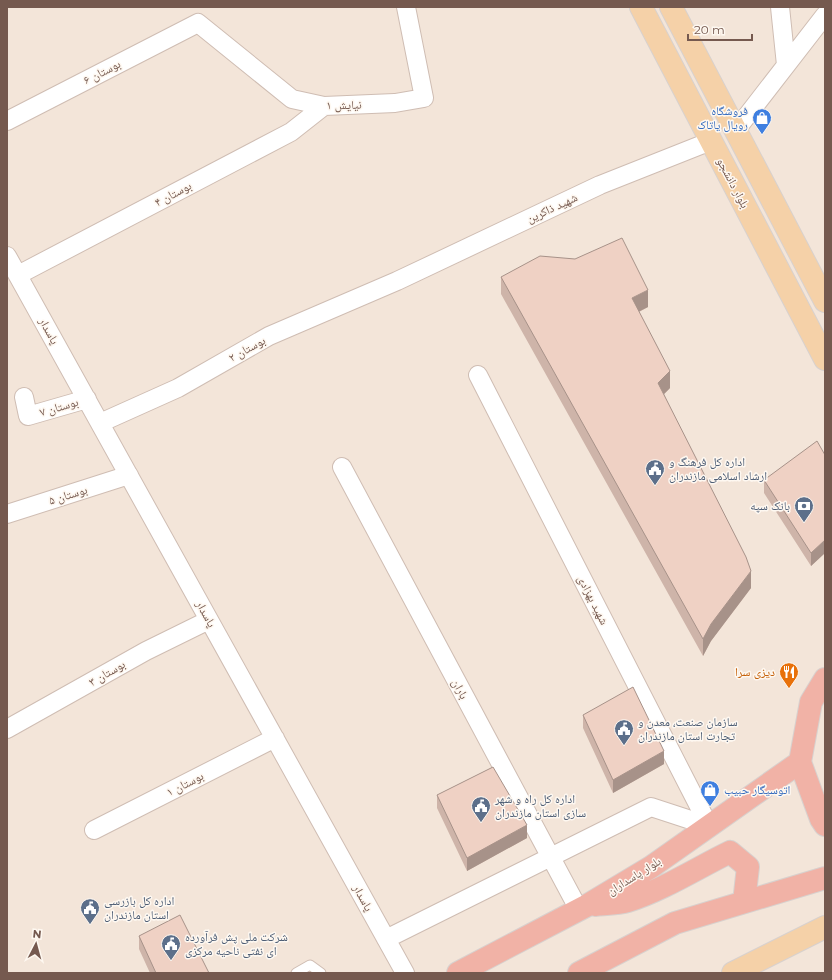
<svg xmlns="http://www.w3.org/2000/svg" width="832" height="980" viewBox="0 0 832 980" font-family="Montserrat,'Noto Naskh Arabic',sans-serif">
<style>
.residential{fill:#f3e5d9}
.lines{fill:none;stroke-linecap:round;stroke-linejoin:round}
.lane-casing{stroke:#cfbdb3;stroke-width:11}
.street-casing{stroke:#cfbdb3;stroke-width:20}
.primary-casing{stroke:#d8d1ce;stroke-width:24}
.highway-casing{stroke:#d8d1ce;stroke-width:24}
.lane{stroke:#fff;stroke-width:9}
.street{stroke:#fff;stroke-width:18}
.primary{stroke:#f5d1a8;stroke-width:22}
.highway{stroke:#f1b2a6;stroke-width:22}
.wall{fill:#ceb4a9}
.shaded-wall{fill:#a79289}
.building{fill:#efd1c4;stroke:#a79289}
.labels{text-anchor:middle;stroke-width:3;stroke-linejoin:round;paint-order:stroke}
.street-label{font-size:12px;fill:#75594f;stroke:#fef8f1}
.shop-label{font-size:12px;fill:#366cbe;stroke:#fef8f1;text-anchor:end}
.service-label{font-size:12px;fill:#4e5e75;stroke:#fef8f1;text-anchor:start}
.food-label{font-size:12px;fill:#c56008;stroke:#fef8f1;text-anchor:end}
</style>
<rect width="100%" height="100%" fill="#fbf3eb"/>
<path class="residential" d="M7,7H825V973H7Z"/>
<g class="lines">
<defs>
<path id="lane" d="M296,973L310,965L321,973"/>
<path id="street" d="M780,7L786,65
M7,121L198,23L292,99L324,106L395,103L424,98L406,7
M736,130L825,15
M7,256L405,973
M18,275L291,132L324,106
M478,375L709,826
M24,397L28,416L87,399
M100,423L178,388L269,336L397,281L600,185L711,141
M342,467L579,910
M7,514L129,475
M7,729L146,651L209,620
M94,830L275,738
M386,939L651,807L709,826"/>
<path id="primary" d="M641,7L825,359
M671,7L825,301
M733,973L825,927"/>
<path id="highway" d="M825,679L811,702L800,762L821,819L825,825
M595,905C605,904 618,904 628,901C663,890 697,868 730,852L748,867L744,902
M458,973L586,906L651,867L800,762
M579,973L675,923L825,878"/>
</defs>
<use href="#lane" class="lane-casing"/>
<use href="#street" class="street-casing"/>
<use href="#primary" class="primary-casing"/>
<use href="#highway" class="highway-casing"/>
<use href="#lane" class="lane"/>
<use href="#street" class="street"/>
<use href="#primary" class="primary"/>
<use href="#highway" class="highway"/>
</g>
<path class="wall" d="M501,277L648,307L639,312L670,388L664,394L751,588L711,641L703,656L501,294Z
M825,455V553L811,566L764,493V480Z
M583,715L664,764L613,793L583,728Z
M437,795L527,838L467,871L437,808Z
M139,936L209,973H150L139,949Z"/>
<path class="shaded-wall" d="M648,290V307L632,315V298Z
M670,371V388L658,400V383Z
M825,540V553L811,566V553Z
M751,571V588L711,641L703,656V639L711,624Z
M664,751V764L613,793V780Z
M527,825V838L467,871V858Z"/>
<path class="building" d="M622,238L648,290L632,298L670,371L658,383L746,557L751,571L711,624L703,639L501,277L540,256L575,259Z
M817,441L825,455V540L811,553L764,480Z
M633,687L664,751L613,780L583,715Z
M493,767L527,825L467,858L437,795Z
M180,915L209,973H156L139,936Z"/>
<defs>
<symbol id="shop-pin" viewBox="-11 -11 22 30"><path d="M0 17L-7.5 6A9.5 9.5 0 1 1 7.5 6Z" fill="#3f7fe0" stroke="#fef8f1"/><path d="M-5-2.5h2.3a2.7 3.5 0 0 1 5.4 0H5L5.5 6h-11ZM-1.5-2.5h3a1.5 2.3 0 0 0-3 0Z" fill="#fff"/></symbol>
<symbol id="civic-pin" viewBox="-11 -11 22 30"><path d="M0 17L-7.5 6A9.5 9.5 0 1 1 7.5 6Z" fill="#5c6f8a" stroke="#fef8f1"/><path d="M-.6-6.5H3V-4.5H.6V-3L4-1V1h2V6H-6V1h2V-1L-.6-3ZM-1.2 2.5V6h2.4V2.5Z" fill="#fff"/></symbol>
<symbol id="bank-pin" viewBox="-11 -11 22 30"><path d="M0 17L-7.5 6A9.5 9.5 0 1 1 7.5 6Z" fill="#5c6f8a" stroke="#fef8f1"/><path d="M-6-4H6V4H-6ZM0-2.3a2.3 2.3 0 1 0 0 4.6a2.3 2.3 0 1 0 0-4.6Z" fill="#fff"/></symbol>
<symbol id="restaurant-pin" viewBox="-11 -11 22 30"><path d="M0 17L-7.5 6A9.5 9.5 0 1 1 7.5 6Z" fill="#e8710a" stroke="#fef8f1"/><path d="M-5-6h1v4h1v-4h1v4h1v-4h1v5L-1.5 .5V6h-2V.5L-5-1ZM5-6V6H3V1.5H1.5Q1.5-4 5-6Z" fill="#fff"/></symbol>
</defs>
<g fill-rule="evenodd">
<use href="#shop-pin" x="751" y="107" width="22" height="30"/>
<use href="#civic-pin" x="644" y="458" width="22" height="30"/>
<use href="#bank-pin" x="793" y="495" width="22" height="30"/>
<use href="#restaurant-pin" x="778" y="661" width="22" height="30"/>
<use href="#civic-pin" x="613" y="718" width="22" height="30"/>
<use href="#shop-pin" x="699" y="779" width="22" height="30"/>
<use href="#civic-pin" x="470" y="795" width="22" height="30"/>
<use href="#civic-pin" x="79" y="897" width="22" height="30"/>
<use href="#civic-pin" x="160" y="933" width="22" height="30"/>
</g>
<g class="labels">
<g class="street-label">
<text transform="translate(102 72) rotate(-27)" y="4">بوستان ۶</text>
<text transform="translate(344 105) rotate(-1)" y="4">نیایش ۱</text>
<text transform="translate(733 183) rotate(62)" y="4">بلوار دانشجو</text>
<text transform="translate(173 194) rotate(-28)" y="4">بوستان ۴</text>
<text transform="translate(552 208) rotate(-25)" y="4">شهید ذاکرین</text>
<text transform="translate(49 331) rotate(61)" y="4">پاسدار</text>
<text transform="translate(247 349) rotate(-29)" y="4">بوستان ۲</text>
<text transform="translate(59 407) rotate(-16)" y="4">بوستان ۷</text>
<text transform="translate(68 495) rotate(-17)" y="4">بوستان ۵</text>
<text transform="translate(593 600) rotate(63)" y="4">شهید بهزادی</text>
<text transform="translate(206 614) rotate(61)" y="4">پاسدار</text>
<text transform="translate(107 673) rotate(-30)" y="4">بوستان ۳</text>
<text transform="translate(460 689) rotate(62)" y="4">باران</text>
<text transform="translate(185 784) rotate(-27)" y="4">بوستان ۱</text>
<text transform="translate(634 876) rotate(-32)" y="4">بلوار پاسداران</text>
<text transform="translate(363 898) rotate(61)" y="4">پاسدار</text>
</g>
<g class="shop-label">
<text x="748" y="115">فروشگاه<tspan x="748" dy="14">رویال یاتاک</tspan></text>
<text x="724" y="794" text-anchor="start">اتوسیگار حبیب</text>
</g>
<g class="service-label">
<text x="669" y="466">اداره کل فرهنگ و<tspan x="669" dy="14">ارشاد اسلامی مازندران</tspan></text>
<text x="790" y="510" text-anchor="end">بانک سپه</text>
<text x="638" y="726">سازمان صنعت، معدن و<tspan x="638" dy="14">تجارت استان مازندران</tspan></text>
<text x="495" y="803">اداره کل راه و شهر<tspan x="495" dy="14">سازی استان مازندران</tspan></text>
<text x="104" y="905">اداره کل بازرسی<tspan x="104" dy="14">استان مازندران</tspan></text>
<text x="185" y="941">شرکت ملی پش فرآورده<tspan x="185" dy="14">ای نفتی ناحیه مرکزی</tspan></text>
</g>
<g class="food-label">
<text x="775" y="676">دیزی سرا</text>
</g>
</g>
<rect width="832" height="980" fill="none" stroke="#75594f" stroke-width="16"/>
<g transform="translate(36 944) rotate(6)" stroke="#fef8f1" stroke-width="3" paint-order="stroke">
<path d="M0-3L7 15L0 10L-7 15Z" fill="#75594f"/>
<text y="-6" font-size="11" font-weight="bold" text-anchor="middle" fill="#75594f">N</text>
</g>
<path d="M688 34v6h64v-6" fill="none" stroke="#75594f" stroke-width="2"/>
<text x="694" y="34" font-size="12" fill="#75594f" stroke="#fef8f1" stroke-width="3" paint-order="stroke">20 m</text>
</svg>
